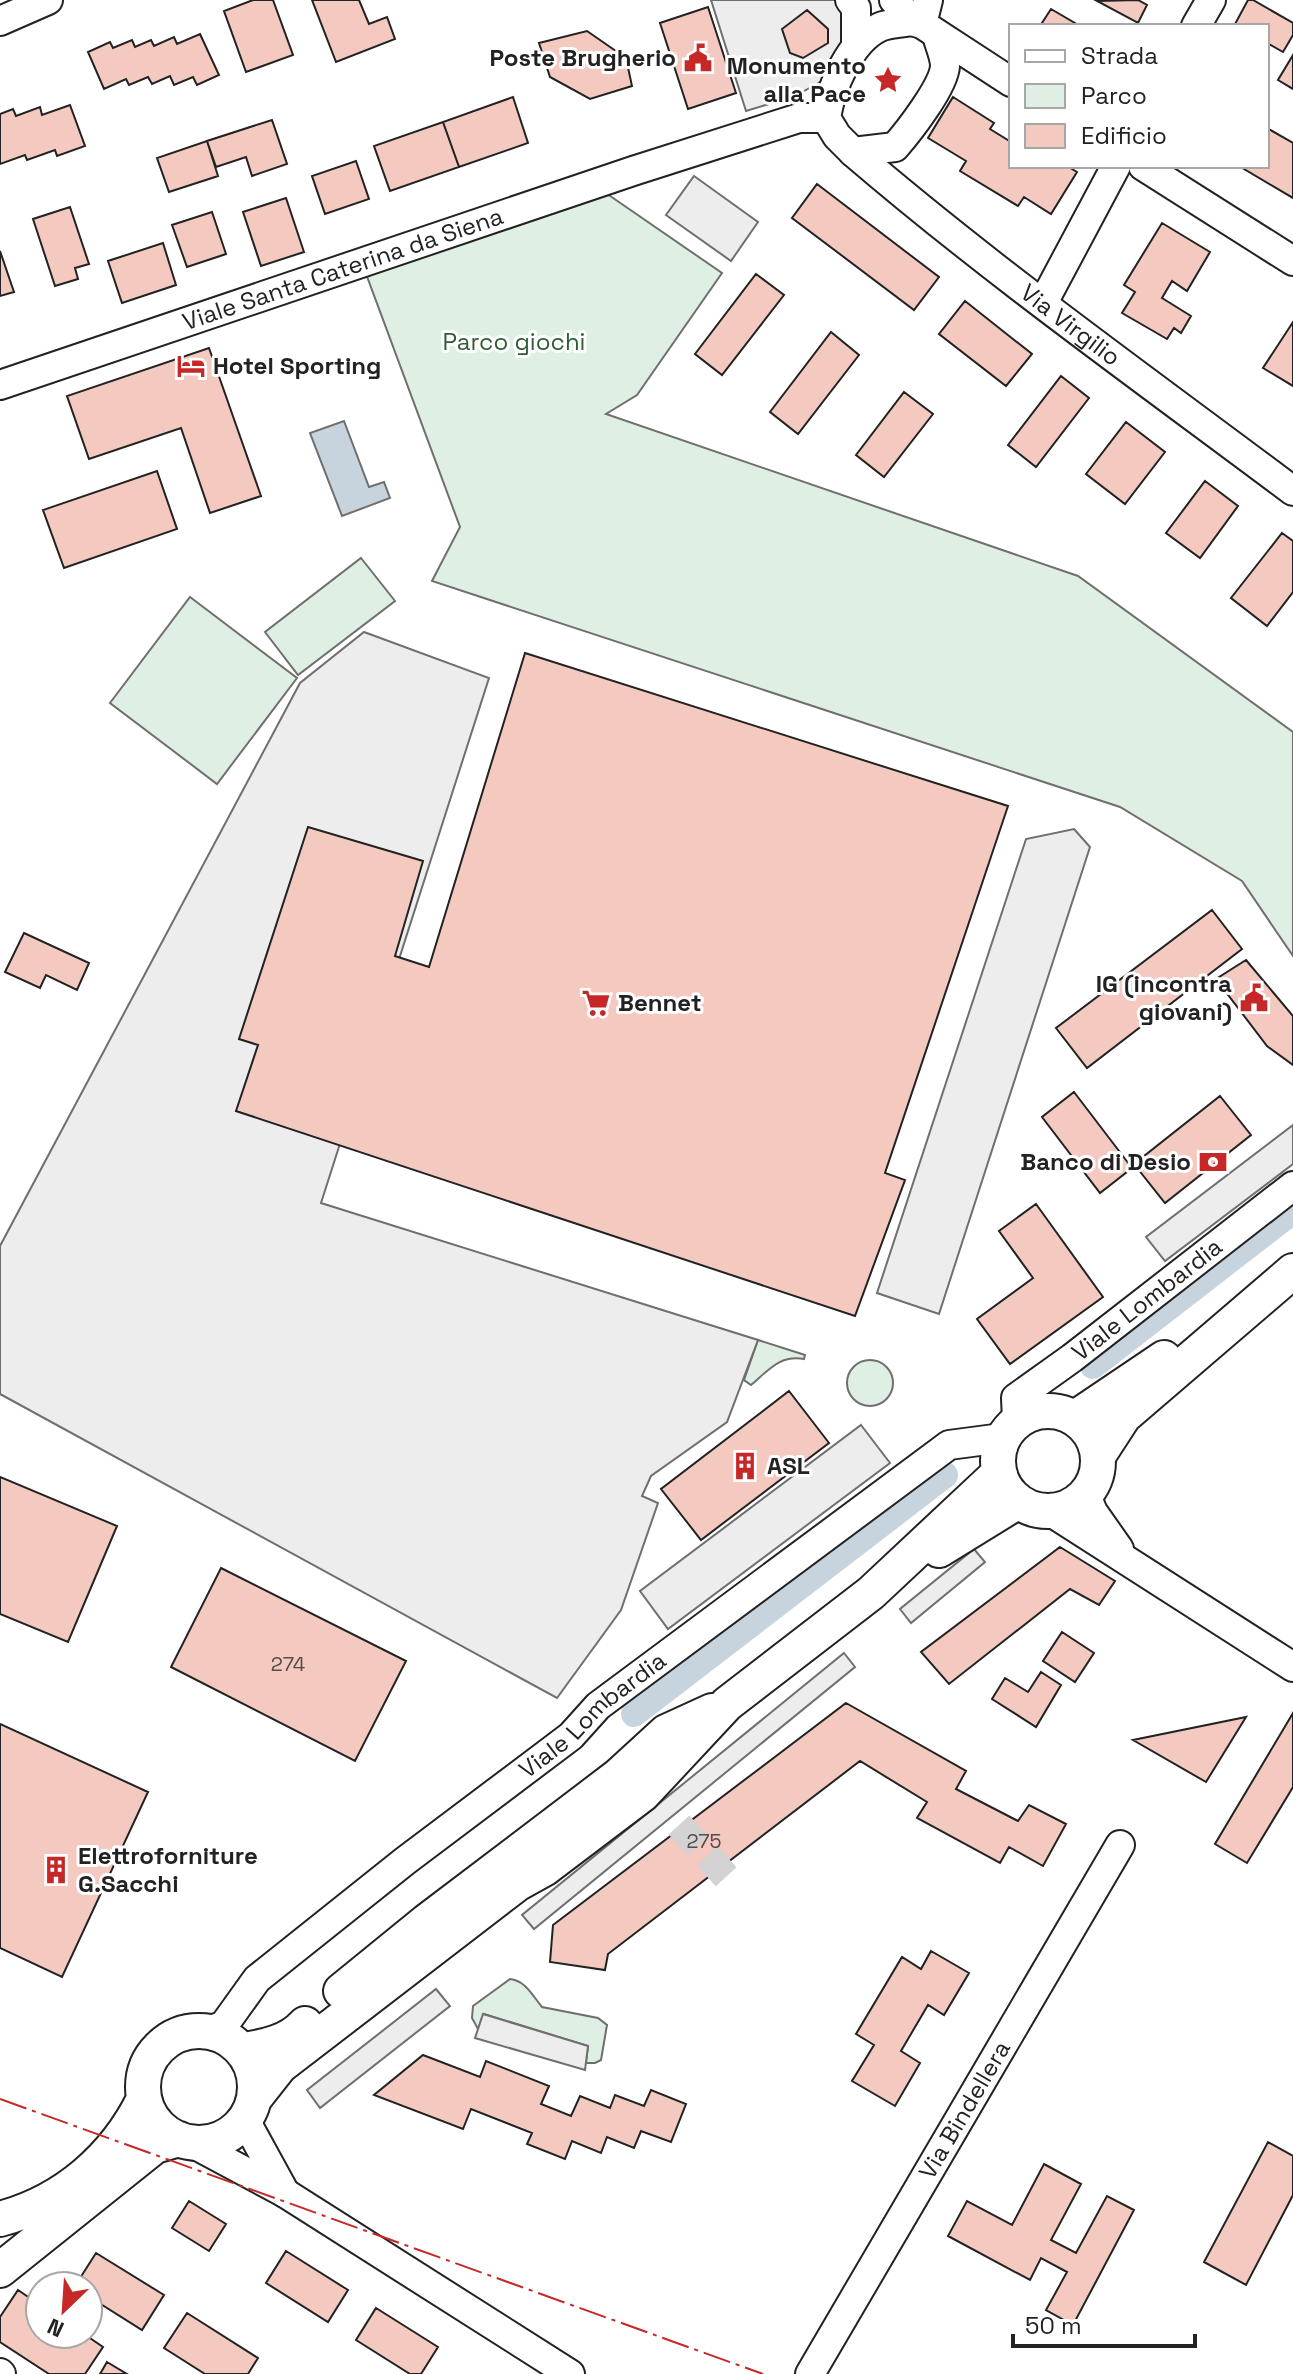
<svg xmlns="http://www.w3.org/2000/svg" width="1293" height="2374" viewBox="0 0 1293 2374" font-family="'Space Grotesk',sans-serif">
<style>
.green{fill:#e0efe3;stroke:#6f6f6f;stroke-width:2}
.parking{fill:#ededed;stroke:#6f6f6f;stroke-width:2}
.water{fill:#c7d3dd;stroke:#6f6f6f;stroke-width:2}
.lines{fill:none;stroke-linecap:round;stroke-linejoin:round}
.canal{stroke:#c7d3dd;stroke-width:26}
.building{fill:#f3c9c0;stroke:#222;stroke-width:2}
.minor-tunnel{stroke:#d3d3d3;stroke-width:28;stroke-dasharray:28 14;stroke-linecap:butt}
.minor-casing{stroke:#222;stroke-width:32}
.major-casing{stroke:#222;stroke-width:38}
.minor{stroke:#fff;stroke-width:28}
.major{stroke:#fff;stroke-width:34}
.power{stroke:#c62828;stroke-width:2;stroke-dasharray:28 6 4 6;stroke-linecap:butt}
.labels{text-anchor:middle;stroke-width:6;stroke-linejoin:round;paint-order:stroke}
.number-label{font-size:20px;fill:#564c4a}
.poi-label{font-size:24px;font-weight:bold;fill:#222;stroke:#fff;text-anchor:end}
.street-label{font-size:24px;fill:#222;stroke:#fff}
.park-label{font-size:24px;fill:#2f5e38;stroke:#fff}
</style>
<rect width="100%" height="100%" fill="#fff"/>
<path class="green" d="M600,189L722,273L637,395L606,414L1078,576L1293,732V956L1242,881L1120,807L432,581L460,527L365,271Z
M361,558L395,601L298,675L265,632Z
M190,597L297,678L217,784L110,703Z
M758,1340L805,1355L804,1359C779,1355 769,1370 751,1385L744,1380Z
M847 1383a23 23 0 1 1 46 0a23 23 0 1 1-46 0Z
M510,1979C526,1981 532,1995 542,2007L598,2018L607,2025L601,2060L595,2063H586L588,2046L484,2014L478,2029L472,2018L473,2006Z"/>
<path class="parking" d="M711,0H838L845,25L842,47L822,81L795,96L746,111Z
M694,176L758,222L731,261L666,215Z
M364,632L489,678L321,1203L758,1340L727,1422L651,1476L642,1496L658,1503L621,1610L557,1698L0,1394V1246L300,683Z
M1074,829L1090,847L939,1314L877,1293L1026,839Z
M1293,1125V1164L1165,1261L1146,1237Z
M861,1425L890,1463L668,1629L640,1591Z
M974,1549L985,1562L911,1623L900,1609Z
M844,1653L855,1667L534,1929L522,1915Z
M436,1989L450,2006L320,2108L307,2090Z
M483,2014L588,2046L585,2070L475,2038Z"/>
<path class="water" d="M344,421L369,487L384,482L390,498L342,516L310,433Z"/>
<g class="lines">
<path class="canal" d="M1093,1366L1293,1211
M634,1714L945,1475"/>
</g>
<path class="building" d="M253,0H273L293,55L246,72L224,11Z
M312,0H359L369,24L387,17L395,39L336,62Z
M1138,0L1147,5L1138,23L1097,1Z
M1248,0H1253L1293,23V35L1283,52L1267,43V26L1235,24Z
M708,7L736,93L688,109L660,23Z
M1051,9L1080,26H1040Z
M807,10L828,29V43L803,58L790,53L782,29Z
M587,31L626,58L632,86L590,99L550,77L539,43Z
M200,34L219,75L197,85L193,77L174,85L170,76L152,84L148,77L129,85L126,79L104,89L88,52L110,42L113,48L132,40L135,47L151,40L154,46L174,37L177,44Z
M1293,55V89L1278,80Z
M513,97L528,143L459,167L443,122Z
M953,97L994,123L990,129L1011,142V166H1067L1077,172L1051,214L1024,197L1018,206L960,171L966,161L928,138Z
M70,105L85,146L57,156L55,150L27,160L25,155L0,164V114L13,109L16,116L40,107L42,115Z
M272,120L287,164L252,176L246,157L216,167L207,141Z
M443,122L459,167L390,191L374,146Z
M1267,128L1293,143V198L1239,166H1267Z
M207,141L218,176L169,192L157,158Z
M356,161L369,199L325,214L312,176Z
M817,184L939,277L914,310L792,218Z
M286,198L304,252L261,266L243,212Z
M70,207L89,264L75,268L78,279L55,286L33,219Z
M212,212L226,254L187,267L172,225Z
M1162,223L1210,252L1187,291L1172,281L1162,298L1191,316L1181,333L1174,328L1167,339L1122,313L1135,292L1124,285Z
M163,243L176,285L122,303L108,261Z
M0,251L14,292L0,296Z
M756,274L784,295L722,375L695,354Z
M965,301L1032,354L1006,386L939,334Z
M1293,322V386L1263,368Z
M831,332L859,355L798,434L770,412Z
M209,348L261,496L210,513L181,428L89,459L67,396Z
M1061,376L1089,398L1036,467L1008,445Z
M904,392L933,414L884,477L856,455Z
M1126,422L1165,452L1125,504L1086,474Z
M157,471L177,529L64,568L43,510Z
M1205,481L1238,506L1200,558L1166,533Z
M1282,533L1293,541V592L1267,626L1231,598Z
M525,653L1008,806L885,1173L905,1180L855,1316L236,1111L258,1045L239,1039L308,827L423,861L395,956L429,967Z
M1212,910L1242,949L1087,1068L1056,1028Z
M24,933L89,963L77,990L46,975L40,988L5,972Z
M1246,960L1293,1016V1065L1267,1046L1216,979Z
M1074,1092L1132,1168L1100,1193L1042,1117Z
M1220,1096L1251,1135L1165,1203L1134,1164Z
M1036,1204L1103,1297L1010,1364L977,1319L1033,1278L999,1231Z
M789,1391L829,1443L701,1540L661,1489Z
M0,1477L117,1526L68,1642L0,1614Z
M1060,1547L1115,1581L1099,1605L1070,1589L949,1684L921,1652Z
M221,1568L406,1661L355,1761L171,1667Z
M1062,1632L1094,1653L1075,1682L1043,1661Z
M1041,1672L1061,1685L1036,1727L992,1699L1005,1678L1028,1692Z
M846,1703L966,1771L956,1789L1018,1821L1029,1805L1066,1824L1043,1866L1009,1847L1000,1863L917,1818L927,1802L860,1761L608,1954L605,1970L550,1962L553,1925Z
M1293,1713V1787L1247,1863L1215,1844Z
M1246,1717L1206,1782L1133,1740Z
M0,1724L148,1792L62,1977L0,1948Z
M931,1951L969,1973L944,2015L928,2005L901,2051L920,2063L895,2106L852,2081L874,2045L856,2034L902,1957L921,1969Z
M423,2055L480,2077L486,2061L549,2086L541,2104L571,2116L580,2096L610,2108L615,2095L644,2106L651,2090L686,2104L671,2142L641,2131L634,2148L607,2137L601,2153L572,2141L565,2159L527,2144L532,2133L471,2109L463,2129L374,2095Z
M1268,2142L1293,2156V2195L1246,2285L1204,2262Z
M1044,2164L1081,2184L1051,2240L1076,2253L1107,2196L1134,2210L1073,2325L1046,2310L1067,2272L1041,2258L1030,2280L948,2236L967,2201L1012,2225Z
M189,2201L226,2224L209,2251L172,2228Z
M286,2251L348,2290L328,2322L266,2283Z
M96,2253L164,2295L142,2330L88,2296V2286H75Z
M18,2290L40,2305V2334H84L103,2347L85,2374H49L0,2342V2317Z
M376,2308L438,2347L421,2374H410L356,2340Z
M187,2313L258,2358L248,2374H205L164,2348Z
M107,2362L127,2374H100Z"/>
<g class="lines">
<path class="minor-tunnel" d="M679,1825L731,1882"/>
<defs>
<g id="minor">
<path d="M850,0L856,8V46"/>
<path d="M894,0L912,21L922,24L1011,82"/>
<path d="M0,21L48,0"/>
<path d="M912,21C902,23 889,23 880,27C850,41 831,87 826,118L837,136L853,152L895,147C909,131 944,86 945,66C945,56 939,44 937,35"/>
<path d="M922,24L928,0"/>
<path d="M1196,26L1211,0"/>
<path id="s1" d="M853,152C993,272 1145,380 1293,491"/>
<path d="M1143,166L1293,261"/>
<path d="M1043,303L1116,166"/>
<path id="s2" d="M0,385L633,171L799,118H826"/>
<path id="s3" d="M1017,1420L1016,1398L1072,1358L1293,1186"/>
<path d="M1086,1495L1093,1512L1119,1549"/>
<path d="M1051,1512L1293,1667"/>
<path id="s4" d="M209,2031L224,2025L257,1979L405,1861L571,1736L598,1706L949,1445L1002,1438"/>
<path d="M245,2120L285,2193"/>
<path d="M190,2142L285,2193L570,2374"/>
<path d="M0,2373L1,2374"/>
<path id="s5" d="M810,2374L1120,1845"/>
</g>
<path id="major" d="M998 1461a50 50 0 1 1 100 0a50 50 0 1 1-100 0Z
M1075,1418L1164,1358
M1098,1456L1124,1416L1293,1271
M939,1550L1017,1502
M341,1991L427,1921L618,1776L666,1732L712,1711
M143 2087a56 56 0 1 1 112 0a56 56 0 1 1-112 0Z
M242,2050C265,2047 289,2042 305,2024
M254,2099L280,2066L517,1884L544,1869L643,1794L727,1704L871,1593L998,1474
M0,2219C64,2202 115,2158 144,2099
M0,2270L155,2146L179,2139"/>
</defs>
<use href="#minor" class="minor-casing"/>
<use href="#major" class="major-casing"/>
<use href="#minor" class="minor"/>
<use href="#major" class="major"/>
<path class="power" d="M0,2099L763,2374"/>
</g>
<defs>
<symbol id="civic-bare" viewBox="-9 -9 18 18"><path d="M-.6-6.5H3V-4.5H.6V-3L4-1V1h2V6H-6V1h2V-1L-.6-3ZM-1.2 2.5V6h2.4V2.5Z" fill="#c62828" stroke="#fff" stroke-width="2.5" paint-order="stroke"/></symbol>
<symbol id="sight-bare" viewBox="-9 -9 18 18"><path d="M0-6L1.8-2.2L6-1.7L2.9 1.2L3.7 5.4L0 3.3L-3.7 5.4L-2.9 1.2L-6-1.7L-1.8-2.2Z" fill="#c62828" stroke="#fff" stroke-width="2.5" paint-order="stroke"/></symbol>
<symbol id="hotel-bare" viewBox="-9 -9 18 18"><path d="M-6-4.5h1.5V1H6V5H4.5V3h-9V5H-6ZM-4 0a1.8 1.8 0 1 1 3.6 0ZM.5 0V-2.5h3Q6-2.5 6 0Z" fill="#c62828" stroke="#fff" stroke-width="2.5" paint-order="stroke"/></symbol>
<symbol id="supermarket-bare" viewBox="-9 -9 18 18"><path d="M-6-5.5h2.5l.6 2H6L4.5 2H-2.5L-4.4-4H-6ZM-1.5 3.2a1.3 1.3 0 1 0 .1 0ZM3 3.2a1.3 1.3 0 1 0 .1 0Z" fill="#c62828" stroke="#fff" stroke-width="2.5" paint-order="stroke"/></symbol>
<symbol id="bank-bare" viewBox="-9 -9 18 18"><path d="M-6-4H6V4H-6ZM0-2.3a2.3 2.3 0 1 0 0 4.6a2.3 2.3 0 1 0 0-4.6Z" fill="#c62828" stroke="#fff" stroke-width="2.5" paint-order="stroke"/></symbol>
<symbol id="building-bare" viewBox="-9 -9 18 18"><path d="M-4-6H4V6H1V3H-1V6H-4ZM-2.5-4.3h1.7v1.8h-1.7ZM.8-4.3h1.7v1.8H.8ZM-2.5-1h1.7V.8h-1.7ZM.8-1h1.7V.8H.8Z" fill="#c62828" stroke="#fff" stroke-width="2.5" paint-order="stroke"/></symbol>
</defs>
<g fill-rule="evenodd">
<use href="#civic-bare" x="678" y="38" width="40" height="40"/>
<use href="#sight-bare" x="868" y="60" width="40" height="40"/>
<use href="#hotel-bare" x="171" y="346" width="40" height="40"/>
<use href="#civic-bare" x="1234" y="978" width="40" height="40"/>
<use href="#supermarket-bare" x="576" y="983" width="40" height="40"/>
<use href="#bank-bare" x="1193" y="1142" width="40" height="40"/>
<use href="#building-bare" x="725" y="1446" width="40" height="40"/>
<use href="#building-bare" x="36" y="1850" width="40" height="40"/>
</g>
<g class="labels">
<g class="number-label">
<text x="288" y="1671">274</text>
<text x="704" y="1848">275</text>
</g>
<g class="poi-label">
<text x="676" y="66">Poste Brugherio</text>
<text x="866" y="74">Monumento<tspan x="866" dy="28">alla Pace</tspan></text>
<text x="213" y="374" text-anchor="start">Hotel Sporting</text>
<text x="1232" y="992">IG (incontra<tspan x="1232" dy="28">giovani)</tspan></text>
<text x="618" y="1011" text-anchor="start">Bennet</text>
<text x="1191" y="1170">Banco di Desio</text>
<text x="767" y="1474" text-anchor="start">ASL</text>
<text x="78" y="1864" text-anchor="start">Elettroforniture<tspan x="78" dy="28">G.Sacchi</tspan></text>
</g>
<g class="street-label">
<text dy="8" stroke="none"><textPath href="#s2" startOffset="362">Viale Santa Caterina da Siena</textPath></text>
<text dy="8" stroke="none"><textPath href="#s1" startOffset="278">Via Virgilio</textPath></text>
<text dy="8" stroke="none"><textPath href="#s3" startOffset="186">Viale Lombardia</textPath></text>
<text dy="8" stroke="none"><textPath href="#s4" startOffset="500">Viale Lombardia</textPath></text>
<text dy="8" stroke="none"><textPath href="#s5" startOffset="306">Via Bindellera</textPath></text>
</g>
<g class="park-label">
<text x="514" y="350">Parco giochi</text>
</g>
</g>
<rect x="1009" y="24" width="260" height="144" fill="#ffffff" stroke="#a7a7a7" stroke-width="2"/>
<rect x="1025" y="50" width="40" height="12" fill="#ffffff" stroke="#a7a7a7" stroke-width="2"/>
<text x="1081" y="64" font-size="24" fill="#222222">Strada</text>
<rect x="1025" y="84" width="40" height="24" fill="#e0efe3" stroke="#a7a7a7" stroke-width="2"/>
<text x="1081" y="104" font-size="24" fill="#222222">Parco</text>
<rect x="1025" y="124" width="40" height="24" fill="#f3c9c0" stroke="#a7a7a7" stroke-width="2"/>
<text x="1081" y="144" font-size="24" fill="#222222">Edificio</text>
<g transform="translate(64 2310) rotate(205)"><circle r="38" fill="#ffffff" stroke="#a7a7a7" stroke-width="2"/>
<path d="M0-6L14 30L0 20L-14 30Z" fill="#c62828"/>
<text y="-12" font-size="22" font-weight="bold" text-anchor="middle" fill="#222222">N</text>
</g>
<path d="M1013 2334v12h182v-12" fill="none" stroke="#222222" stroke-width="4"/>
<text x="1025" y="2334" font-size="24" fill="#222222" stroke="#ffffff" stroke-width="6" paint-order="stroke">50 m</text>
</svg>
